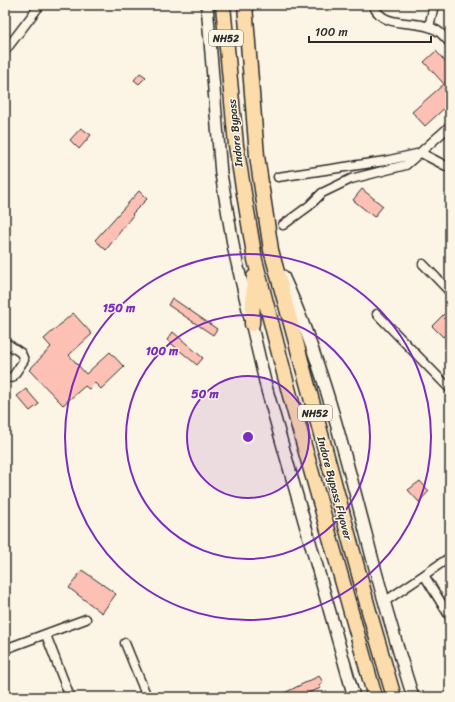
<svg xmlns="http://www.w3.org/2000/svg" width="455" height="702" viewBox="0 0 455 702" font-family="Sriracha,sans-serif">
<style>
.building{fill:#fcc1b4;stroke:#2b2b2b}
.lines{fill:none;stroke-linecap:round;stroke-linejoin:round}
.street-casing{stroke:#2b2b2b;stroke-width:11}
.secondary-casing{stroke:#2b2b2b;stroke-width:14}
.highway-casing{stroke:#2b2b2b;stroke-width:17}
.street{stroke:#fcf5e5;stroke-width:8}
.secondary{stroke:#fcf5e5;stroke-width:11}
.highway{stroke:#fddcac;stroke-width:14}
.ring{fill:none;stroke:#7b2cbf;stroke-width:2}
.labels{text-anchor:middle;stroke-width:3;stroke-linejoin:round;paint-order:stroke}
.shield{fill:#fcf5e5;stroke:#6a6863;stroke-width:1}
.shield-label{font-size:10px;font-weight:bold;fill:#2b2b2b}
.street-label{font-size:11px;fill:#2b2b2b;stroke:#fcf5e5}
.centre{fill:#7b2cbf;stroke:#fcf5e5;stroke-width:2}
.ring-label{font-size:12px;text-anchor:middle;font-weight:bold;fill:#7b2cbf;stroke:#fcf5e5;stroke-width:3;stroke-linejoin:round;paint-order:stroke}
</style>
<rect width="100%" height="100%" fill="#fcf5e5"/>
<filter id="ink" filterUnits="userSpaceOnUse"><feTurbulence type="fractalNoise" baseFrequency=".025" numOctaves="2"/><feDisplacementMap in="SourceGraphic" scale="8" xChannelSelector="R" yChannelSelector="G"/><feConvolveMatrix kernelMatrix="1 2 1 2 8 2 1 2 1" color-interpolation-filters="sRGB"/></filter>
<g filter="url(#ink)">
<path class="building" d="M436,51L450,67V103L425,126L412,112L444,84L424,62Z
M140,73L146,77L139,84L134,80Z
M81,128L91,135L79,149L70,140Z
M362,189L383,206L374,217L353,200Z
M139,191L147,199L132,214L133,215L106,250L95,240Z
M172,298L217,329L213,335L168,305Z
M446,312L450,315V331L443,337L432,326Z
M73,313L92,334L69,355L86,374L110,352L124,367L101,389L95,383L89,389L85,386L63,405L29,370L51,347L44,339Z
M173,332L203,358L197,365L167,340Z
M26,389L39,404L30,411L17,396Z
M420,481L429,491L419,502L408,490Z
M82,570L116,594L102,613L69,588Z
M319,676L323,682L319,685L321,688L308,693L310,697H276Z"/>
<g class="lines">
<defs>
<path id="street" d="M373,5C384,31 416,18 436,30C442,33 446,39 450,43
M429,27L434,5
M5,51L40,5
M278,177L385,161L421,153L450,168
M283,225L309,206L322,193L351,179L406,165L450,126
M423,264L450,292
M377,314L450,389
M5,342L21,353L24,360L12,378L5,377
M450,557L424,575L450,617
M384,602L424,575
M46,635L70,697
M125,643L147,697
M5,649L86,619"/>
<path id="secondary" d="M207,5L221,174L234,250L267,390L354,697
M283,276C321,358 343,447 366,534C380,589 396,643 413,697"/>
<path id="highway" d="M223,5L236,145L255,260L289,392L375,697
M245,5L257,156L271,250L369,611L394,697
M252,324L254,277"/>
</defs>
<use href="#street" class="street-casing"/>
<use href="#secondary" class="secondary-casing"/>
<use href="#highway" class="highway-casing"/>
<use href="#street" class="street"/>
<use href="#secondary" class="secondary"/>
<use href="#highway" class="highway"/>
</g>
</g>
<circle cx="248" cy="437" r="61" fill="#7b2cbf" fill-opacity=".12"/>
<g class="ring">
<circle cx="248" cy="437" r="61"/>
<circle cx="248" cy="437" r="122"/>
<circle cx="248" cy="437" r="183"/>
</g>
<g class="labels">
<g class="shield">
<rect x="209" y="30" width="34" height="16" rx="3"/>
<rect x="298" y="405" width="34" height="16" rx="3"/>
</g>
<g class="shield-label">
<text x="226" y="42">NH52</text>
<text x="315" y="417">NH52</text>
</g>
<g class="street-label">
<text transform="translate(235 133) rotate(-96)" y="4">Indore Bypass</text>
<text transform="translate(335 488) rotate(75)" y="4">Indore Bypass Flyover</text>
</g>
</g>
<circle cx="248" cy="437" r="6" class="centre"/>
<g class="ring-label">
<text x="119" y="312">150 m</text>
<text x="162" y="355">100 m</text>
<text x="205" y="398">50 m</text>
</g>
<rect width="455" height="702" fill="none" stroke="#fcf5e5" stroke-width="20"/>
<rect x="10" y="10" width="435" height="682" fill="none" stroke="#2b2b2b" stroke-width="1.5" filter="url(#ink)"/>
<path d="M309 36v6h122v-6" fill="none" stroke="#2b2b2b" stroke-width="2"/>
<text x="315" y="36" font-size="12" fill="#2b2b2b" stroke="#fcf5e5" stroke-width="3" paint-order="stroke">100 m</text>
</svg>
